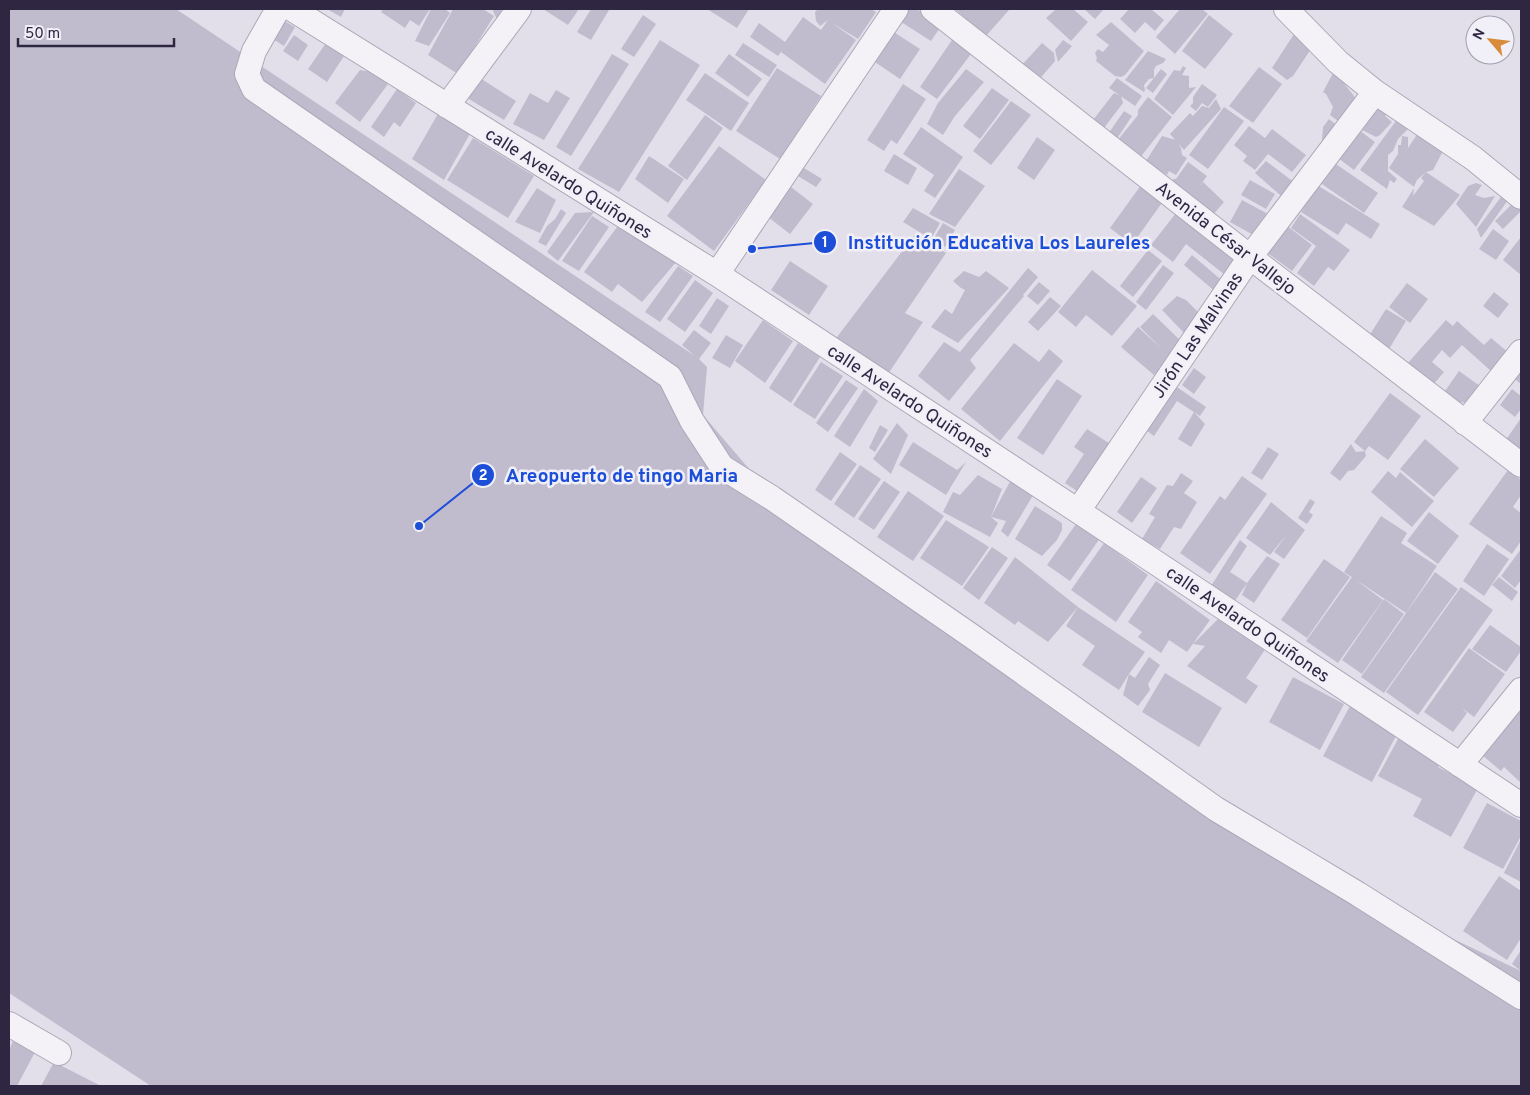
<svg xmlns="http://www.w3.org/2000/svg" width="1530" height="1095" viewBox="0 0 1530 1095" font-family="Overpass,sans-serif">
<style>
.building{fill:#c1bccd}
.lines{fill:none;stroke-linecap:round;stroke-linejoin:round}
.minor-casing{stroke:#aca8b8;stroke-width:26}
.minor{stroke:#f4f2f7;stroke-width:24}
.labels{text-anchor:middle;stroke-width:5;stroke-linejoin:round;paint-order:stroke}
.street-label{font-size:18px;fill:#2f2742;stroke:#f1eff7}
.leader{fill:none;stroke:#1d4ed8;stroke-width:2}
.callout-dot{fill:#1d4ed8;stroke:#f1eff7;stroke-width:2}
.mark-label{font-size:15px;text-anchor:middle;font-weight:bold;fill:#fff}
.callout-label{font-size:19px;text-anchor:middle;font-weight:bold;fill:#1d4ed8;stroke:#f1eff7;stroke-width:5;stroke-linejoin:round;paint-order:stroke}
</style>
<rect width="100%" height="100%" fill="#e2dfea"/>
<path class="building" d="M9,9H176L695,356L682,345L694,330L711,343L699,359L707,367L703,415L756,477L1053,679L1358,894L1521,971V1086H151L9,993Z
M327,9H345L341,17Z
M383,9H430L419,26L410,20L405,28L381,12Z
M431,9H445L450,13L429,46L415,41Z
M453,9H483L494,16L458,74L428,55Z
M494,9H502L497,19L493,11Z
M543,9H579L568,25Z
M591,9H607L609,10L591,40L577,32Z
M707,9H749L737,28Z
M818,9H871L876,12L858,39L832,23L856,40L825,84L781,52L778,56L750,37L759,23L785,42L803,17L821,30L828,20L820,26L816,21L815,12Z
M906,9H917L942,25L931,41L898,20Z
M955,9H1008L1009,10L986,36Z
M1056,9H1073L1088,22L1071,41L1046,18Z
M1084,9H1104L1095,19Z
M1129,9H1151L1164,20L1155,31L1145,22L1135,33L1120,19Z
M1180,9H1202L1208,14L1175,54L1156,37Z
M643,15L656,24L634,57L621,49Z
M1209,15L1233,34L1205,69L1182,51Z
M279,18L295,27L284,46L268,36Z
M1111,22L1144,51L1125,75L1121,77L1115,76L1096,61L1097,58L1095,53L1098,49L1103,52L1109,45L1096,35Z
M889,29L920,49L900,79L869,58Z
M1294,34L1313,46L1293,76L1287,80L1272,68Z
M294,35L308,45L298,61L283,51Z
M328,40L346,53L327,82L308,69Z
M660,40L700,65L619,192L578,169Z
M952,40L971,54L937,99L920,87Z
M1063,40L1072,46L1058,62L1055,50Z
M743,43L777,65L769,77L735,55Z
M1042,43L1054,53L1055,61L1038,81L1021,66Z
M1148,51L1166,59L1163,63L1156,66L1154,70V78L1149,79L1144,85L1145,90L1144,92L1125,80Z
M612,54L629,64L571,156L556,147Z
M729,54L762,79L748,97L715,73Z
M1183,66L1186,68L1182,75L1189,76V88L1196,87L1173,115L1154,99L1174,70L1180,71Z
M1259,67L1282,84L1253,123L1229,106Z
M777,68L821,96L780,159L736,131Z
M966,69L984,82L955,116L943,135L927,124L938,103Z
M1161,69L1167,74L1153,93L1146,88Z
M360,70L372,72L388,84L360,122L335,103Z
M1334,71L1358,101L1342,124L1330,115L1333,107L1326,94L1323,92Z
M705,73L749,103L731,131L686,100Z
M480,78L516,101L504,120L467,98Z
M1117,78L1142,96L1135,106L1109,88Z
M903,84L926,99L897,144L891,140L884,151L867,140Z
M1202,84L1217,95L1208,107L1202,103L1196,111L1190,106L1193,103V97Z
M992,88L1009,100L980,139L963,126Z
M397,89L416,103L400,127L394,122L384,137L371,127Z
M556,90L570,98L544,140L513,124L530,93L548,103Z
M1114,93L1121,96L1123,103L1104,128L1093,120Z
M1148,97L1172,117L1139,159L1117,141L1138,115V110Z
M1374,98L1391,105L1385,116L1392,122L1380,135L1376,137L1356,127Z
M1216,99L1221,109L1184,150L1170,134L1190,113L1193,116L1202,106L1209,108Z
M1011,101L1031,115L991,165L973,151Z
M1224,107L1244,121L1208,169L1189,155Z
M1124,111L1132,116L1116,140L1108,134Z
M439,112L471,132L444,180L412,159Z
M1401,114L1417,126L1407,130L1398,139L1393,151L1388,155V171L1397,179L1394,183L1390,180L1387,189L1360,170Z
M705,115L723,128L687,180L668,166Z
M1329,119L1339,127L1326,144L1322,140L1323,127Z
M1249,126L1265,138L1272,129L1306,155L1292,172L1268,154L1255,170L1243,161L1247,156L1234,145Z
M921,127L963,157L935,198L924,191L934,175L903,154Z
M1355,127L1375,142L1354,170L1334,155Z
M1418,133L1444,149L1433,170L1426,172L1417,180L1414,187L1389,168L1398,154V145H1401L1402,136L1408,137V148Z
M1162,136L1176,140L1181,148L1182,155L1187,158L1176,175L1169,171L1167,175L1146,161Z
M1037,137L1055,150L1034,180L1017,168Z
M473,138L534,176L508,218L447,180Z
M719,146L766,180L714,251L667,216Z
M894,154L917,168L908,185L884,171Z
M649,156L684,179L668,203L635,179Z
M1266,161L1299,186L1287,201L1255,173Z
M1188,162L1207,176L1198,188L1203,182L1224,202L1212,216L1172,183L1173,179H1176Z
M1333,162L1378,193L1364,213L1319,182Z
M799,165L822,179L816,187L798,176L793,184L790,181Z
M959,169L985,186L955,227L929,214Z
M1426,172L1460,195L1434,226L1402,207L1414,188L1413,196L1424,181L1421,178Z
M1250,180L1275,194L1266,209L1241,195Z
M1144,181L1166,197L1132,245L1110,228Z
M1476,183L1482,185L1475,195L1484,198L1495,196L1476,227L1456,204L1468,186Z
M1317,185L1380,224L1371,239L1346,223L1338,235L1301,212Z
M791,187L813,204L790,234L768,217Z
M537,188L556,200L540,233L515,222Z
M1501,197L1508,200L1481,238L1477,229Z
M1242,200L1268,214L1276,201L1283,210L1255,236L1230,222Z
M1514,202L1521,209V211L1503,229L1495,221Z
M913,208L940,223L931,239L903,222Z
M561,209L566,213L546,246L538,242L547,226L555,219Z
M594,212L558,261L547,252L575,213Z
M1176,213L1238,260L1225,275L1186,244L1173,262L1151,245Z
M1300,214L1350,250L1334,271L1328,267L1314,286L1297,273L1316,246L1291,228Z
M592,216L609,227L579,271L562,261Z
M1282,222L1312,245L1292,271L1262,249Z
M620,223L677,261L642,302L618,284L612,292L584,272Z
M943,223L955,230L945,247L933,240Z
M1493,229L1509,241L1496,260L1479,249Z
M916,233L946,253L905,313L923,322L886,377L834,341Z
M1521,237V275L1503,260Z
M1148,250L1162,261L1133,297L1120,286Z
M1192,255L1225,283L1217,293L1184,265Z
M790,261L828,286L809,315L771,290Z
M1163,265L1174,273L1146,310L1136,302Z
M678,266L693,276L660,322L645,312Z
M1028,268L1038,277L1023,295L1024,296L970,360L976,368L949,401L918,376L944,342L960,352Z
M1092,270L1137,306L1112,336L1086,315L1076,327L1058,312Z
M964,271L979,277L986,271L1009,288L958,343L931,327L945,309L952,314L965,290L961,288L953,281Z
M695,280L713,293L685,332L667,319Z
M1039,282L1050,291L1038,305L1027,296Z
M1407,283L1428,299L1410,323L1389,307Z
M1494,292L1509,304L1498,318L1483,306Z
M1177,296L1186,300L1202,316L1184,333L1162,310Z
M1050,297L1061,306L1038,331L1028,322Z
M717,298L729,306L711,334L699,326Z
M1386,309L1406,321L1389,349L1369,336Z
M1153,314L1183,343L1154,375L1121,347L1138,327L1162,349L1140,327Z
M763,320L793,341L765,383L735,361Z
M1446,320L1453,326L1457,321L1484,345L1491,338L1509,353L1492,372L1462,345L1450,358L1442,350L1432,362L1444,372L1432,386L1407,364Z
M726,335L743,345L730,368L712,358Z
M798,343L820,357L791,403L769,388Z
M1014,343L1039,362L1049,349L1063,361L1000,441L961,409Z
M821,362L843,376L815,419L793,405Z
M1521,364V384L1512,377Z
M1194,368L1206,377L1194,394L1182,385Z
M1459,371L1480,386L1470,403L1456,402L1445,391Z
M1057,379L1082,396L1043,455L1017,438Z
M846,380L858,388L828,432L816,423Z
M1171,383L1206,407L1200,416L1177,401L1154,436L1142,427Z
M864,389L878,401L850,447L834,436Z
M1512,389L1521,396V409L1515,417L1500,405Z
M1390,393L1421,416L1388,460L1369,446L1365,451L1354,442Z
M1194,412L1205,424L1191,447L1178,439Z
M1521,418V457L1503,444Z
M897,423L908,435L891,474L873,459Z
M880,425L888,430L875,452L869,448Z
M1087,429L1115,447L1083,495L1065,483L1084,454L1074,447Z
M1425,439L1459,468L1434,497L1400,469Z
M913,442L957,470L966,462L946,495L899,465Z
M1351,444L1356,452L1365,451L1366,456L1354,470L1348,471L1340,481L1330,473Z
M1268,447L1279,454L1262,480L1251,473Z
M840,452L857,464L831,501L815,490Z
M860,465L881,479L854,518L834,504Z
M1508,470L1521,480V495L1513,507L1521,513V541L1512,554L1469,524Z
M1388,471L1396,478L1400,472L1434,501L1412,527L1371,492Z
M1181,473L1193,481L1184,493L1197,502L1181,529L1174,527L1160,549L1142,539L1155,517L1149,514L1167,485L1173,486Z
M978,475L1002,489L991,517L1013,476L1035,492L1008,537L1001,531L1006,521L991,517L998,523L990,537L943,512L953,492L960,495Z
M1242,476L1267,494L1210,574L1180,553L1220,496L1225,500Z
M1141,477L1157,488L1132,523L1117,512Z
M884,481L900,492L874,530L858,519Z
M908,491L944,516L913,561L877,537Z
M1310,499L1315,502L1309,512L1313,515L1307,524L1298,518Z
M1271,502L1305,530L1284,559L1274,552L1288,533L1270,555L1246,538Z
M1035,506L1062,523V530L1057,540L1042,556L1015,539Z
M1429,512L1459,536L1438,564L1407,541Z
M1381,516L1407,533L1401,543L1437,566L1406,613L1344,572Z
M1081,517L1103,534L1070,581L1047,565Z
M946,520L989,547L962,586L920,558Z
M1240,540L1247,546L1230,572L1247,583L1235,601L1211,586Z
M1104,543L1148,575L1116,622L1071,590Z
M1487,544L1509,559L1484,596L1463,581Z
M992,547L1008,558L979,600L963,588Z
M1521,549V580L1515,588L1501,576Z
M1267,556L1280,564L1254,603L1242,595L1247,583Z
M1015,557L1078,607L1048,642L1018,621L1015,625L984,603Z
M1324,559L1350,577L1307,638L1281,620Z
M1435,572L1458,589L1384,693L1361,677Z
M1352,577L1383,600L1338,663L1306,641Z
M1499,577L1518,592L1512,601L1492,585Z
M1156,581L1210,620L1187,652L1169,640L1161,653L1138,637L1142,632L1128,622Z
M1461,587L1493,610L1418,715L1386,692Z
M1384,599L1404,614L1362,674L1342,660Z
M1078,607L1145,652L1129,674L1135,678L1149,657L1160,665L1148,684L1150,690L1138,706L1123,695L1129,674L1119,690L1082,665L1095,646L1066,626Z
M1220,617L1266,648L1246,678L1258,686L1246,704L1187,666L1205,646L1193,644Z
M1490,625L1521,647V651L1506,672L1472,649Z
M1469,648L1505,674L1474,717L1462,708L1467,713L1453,732L1424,712Z
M1165,673L1222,708L1199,747L1142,712Z
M1293,677L1344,704L1320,750L1269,722Z
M1350,706L1398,732L1372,782L1323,756Z
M1514,706L1521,712V783L1504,767L1501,771L1476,750Z
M1398,739L1441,762L1438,767L1478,788L1451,837L1413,816L1422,799L1378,776Z
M1487,803L1521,821V836L1503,869L1463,848Z
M1521,839V882L1504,873Z
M1499,876L1521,891V938L1507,960L1463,931Z
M1521,950V971L1512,964Z
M13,1041L35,1052L17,1086H10L9,1050Z
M54,1062L101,1086H41Z"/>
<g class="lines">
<defs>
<path id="minor" d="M278,9L254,51L247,74L254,89L670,377L692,421L722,467L772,498L973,637L1216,809L1358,894L1521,997
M292,9L717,274L1078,511L1521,805
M933,9L1250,257L1521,465
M1286,9L1338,62L1375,92L1473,158L1521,197
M447,106L519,9
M717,274L896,9
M1465,423L1521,352
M1078,511L1250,257L1375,92
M1460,765L1521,690
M9,1024L59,1053"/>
</defs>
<use href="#minor" class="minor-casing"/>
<use href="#minor" class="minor"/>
</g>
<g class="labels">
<g class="street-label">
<text transform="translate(569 183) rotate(32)" y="6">calle Avelardo Quiñones</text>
<text transform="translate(1226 238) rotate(38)" y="6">Avenida César Vallejo</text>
<text transform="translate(1197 335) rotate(-56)" y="6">Jirón Las Malvinas</text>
<text transform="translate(910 401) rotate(33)" y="6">calle Avelardo Quiñones</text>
<text transform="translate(1248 624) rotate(34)" y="6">calle Avelardo Quiñones</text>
</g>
</g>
<path class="leader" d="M752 249L825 242M419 526L483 475"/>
<g class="callout-dot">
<circle cx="752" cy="249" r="5"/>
<circle cx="419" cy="526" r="5"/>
<circle cx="825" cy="242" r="12"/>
<circle cx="483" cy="475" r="12"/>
</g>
<g class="mark-label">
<text x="825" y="247">1</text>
<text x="483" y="480">2</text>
</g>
<g class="callout-label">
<text x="999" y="249">Institución Educativa Los Laureles</text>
<text x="622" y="482">Areopuerto de tingo Maria</text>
</g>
<rect width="1530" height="1095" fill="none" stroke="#2f2742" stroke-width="20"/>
<g transform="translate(1490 40) rotate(298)"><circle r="24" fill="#f1eff7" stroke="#a39faf"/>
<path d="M0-4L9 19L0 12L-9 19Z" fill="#d78b3b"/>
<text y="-8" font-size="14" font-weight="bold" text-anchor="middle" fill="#2f2742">N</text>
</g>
<path d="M18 38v8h156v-8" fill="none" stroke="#2f2742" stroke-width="2.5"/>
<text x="25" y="38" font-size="15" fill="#2f2742" stroke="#f1eff7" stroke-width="4" paint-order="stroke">50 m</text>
</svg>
